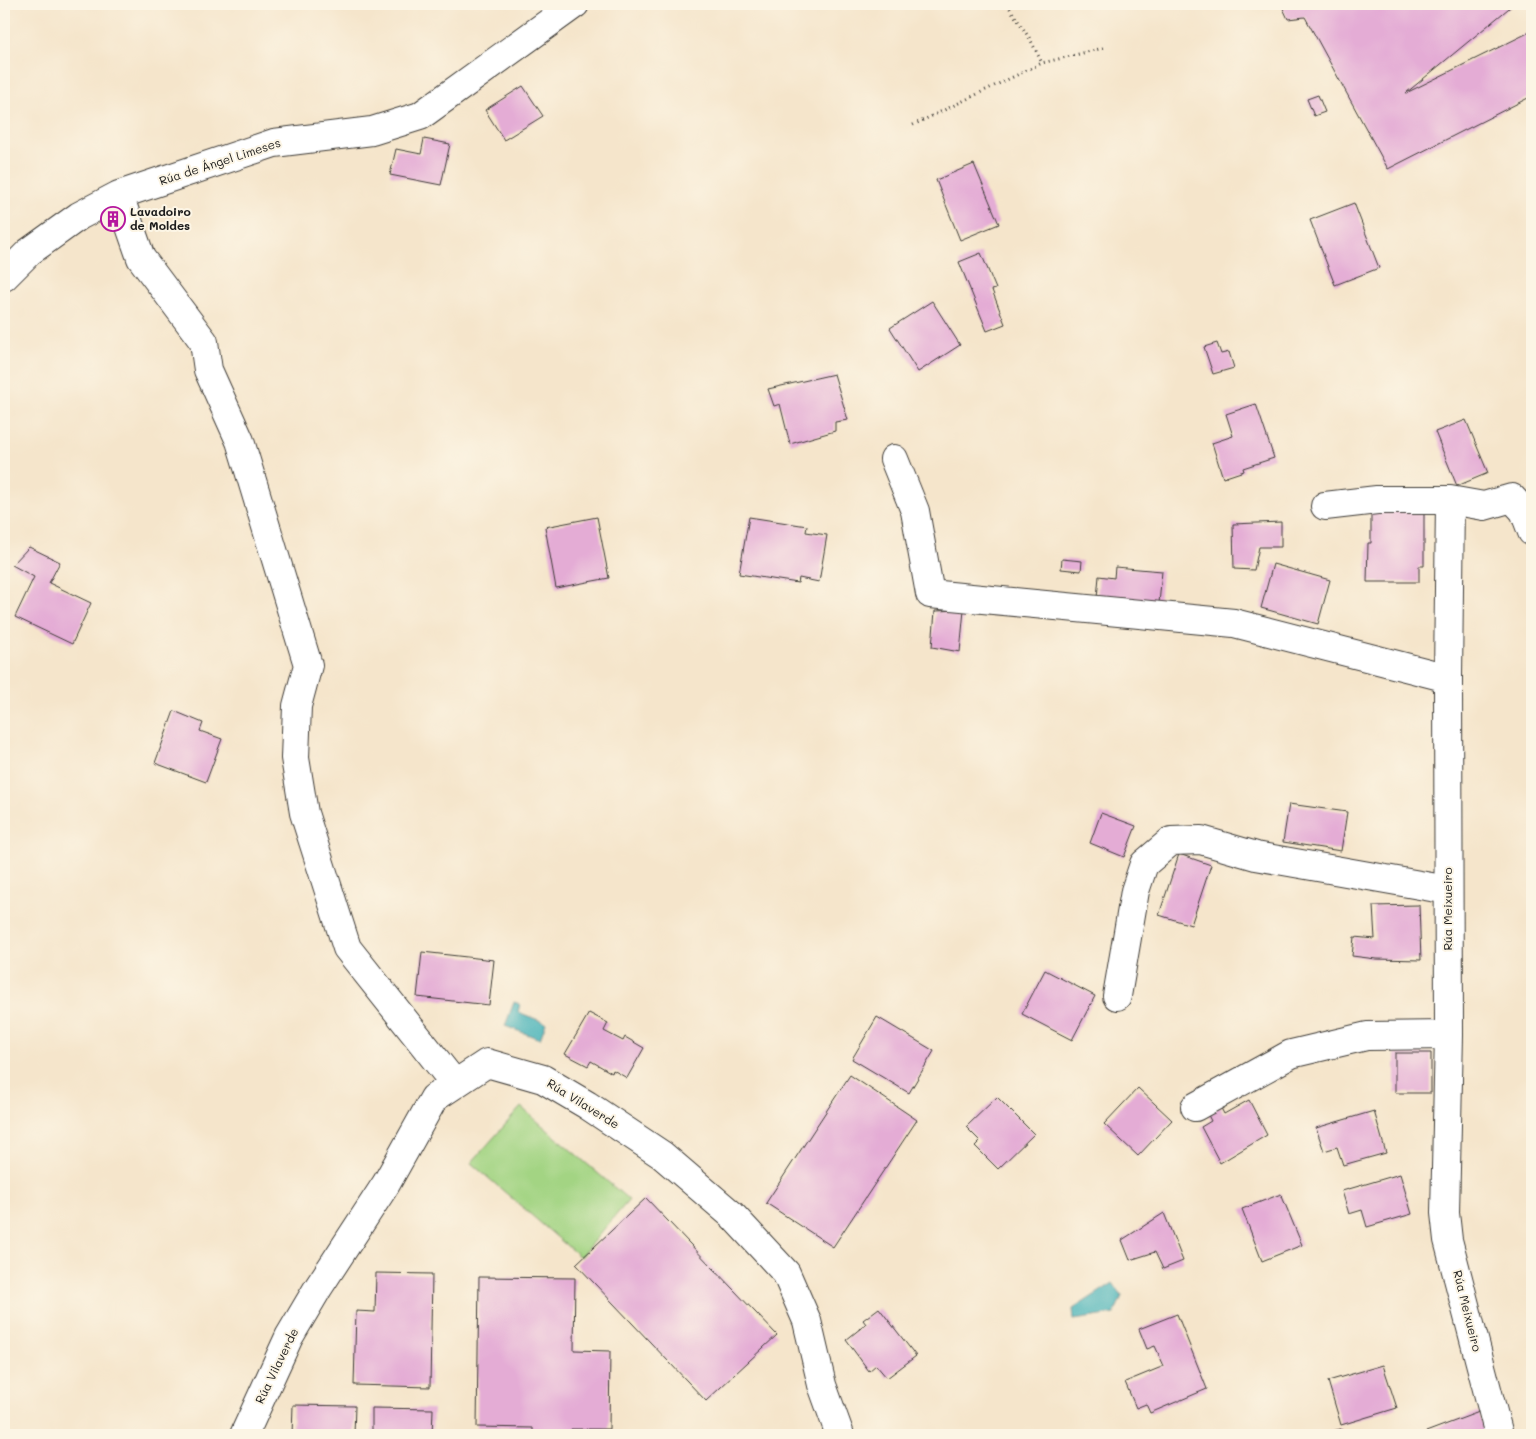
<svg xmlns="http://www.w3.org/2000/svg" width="1536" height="1439" viewBox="0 0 1536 1439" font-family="Mali,sans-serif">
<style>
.green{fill:#a3d483;stroke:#607850}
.water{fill:#40b0b7;stroke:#2e666a}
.building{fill:#e4acd5}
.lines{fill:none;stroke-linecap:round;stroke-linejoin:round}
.minor-casing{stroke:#3d3a36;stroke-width:30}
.path{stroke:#3d3a36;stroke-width:3;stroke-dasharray:1 4;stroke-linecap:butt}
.minor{stroke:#fff;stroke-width:28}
.labels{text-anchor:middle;stroke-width:4;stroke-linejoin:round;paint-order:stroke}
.street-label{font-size:12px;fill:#1c1c1c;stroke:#fcf5e5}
.poi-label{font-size:12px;font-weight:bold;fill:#1c1c1c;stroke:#fcf5e5;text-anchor:start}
</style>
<rect width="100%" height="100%" fill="#fcf5e5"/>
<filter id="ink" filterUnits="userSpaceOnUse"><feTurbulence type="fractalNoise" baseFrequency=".02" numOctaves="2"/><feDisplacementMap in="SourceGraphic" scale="10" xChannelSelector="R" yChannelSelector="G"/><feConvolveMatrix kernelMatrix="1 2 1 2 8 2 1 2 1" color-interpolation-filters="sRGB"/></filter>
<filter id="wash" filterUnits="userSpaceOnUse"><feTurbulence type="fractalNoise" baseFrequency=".0096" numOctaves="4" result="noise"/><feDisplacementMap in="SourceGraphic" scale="20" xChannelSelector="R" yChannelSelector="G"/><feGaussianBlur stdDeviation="1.12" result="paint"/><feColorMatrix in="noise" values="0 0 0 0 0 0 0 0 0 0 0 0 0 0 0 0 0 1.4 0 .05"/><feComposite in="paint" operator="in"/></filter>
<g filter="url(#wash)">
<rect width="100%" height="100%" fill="#f5e5cb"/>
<path class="green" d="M521,1107L629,1200L580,1257L471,1163Z"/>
<path class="water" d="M514,1002L520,1004L518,1012L546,1023L540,1039L505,1026Z
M1113,1283L1122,1296L1114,1314L1074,1320L1073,1309Z"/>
<g id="blocks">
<path class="building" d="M1281,4H1514L1406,93L1532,31V96L1388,169L1305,17L1288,19Z
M523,86L543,116L504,140L485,110Z
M1318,95L1325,112L1314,116L1307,99Z
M424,139L450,144L441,185L390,175L396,149L421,154Z
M974,164L999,224L960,240L936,180Z
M1354,203L1379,268L1335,285L1310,220Z
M117,208L124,224L109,230L102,214Z
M981,253L996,289L992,290L1005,324L987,331L959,262Z
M932,301L960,345L918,372L890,328Z
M1217,343L1221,354L1229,352L1234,368L1213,374L1204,347Z
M834,374L848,420L835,422V431L790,444L780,404L774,406L768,389Z
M1256,404L1274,458L1243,468L1244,471L1223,478L1212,443L1233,436L1226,414Z
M1466,420L1488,473L1457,486L1435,432Z
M1371,508H1424V566H1419V582H1367L1368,543H1371Z
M597,517L609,578L556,588L545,527Z
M749,517L807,526L806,532L827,535L819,582L799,578L798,583L739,574Z
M1281,522V547H1259L1254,570L1234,569L1233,524Z
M29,547L60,562L49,583L91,603L72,644L15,617L34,577L12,565Z
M1062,559L1082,561L1081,571L1061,569Z
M1273,564L1330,580L1318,624L1261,608Z
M1115,567L1162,571L1159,604L1097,598L1099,576L1114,578Z
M964,610L960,652L932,647L935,611Z
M174,711L203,723L200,731L222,739L206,782L155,763Z
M1289,804L1347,812L1341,851L1283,842Z
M1101,813L1136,826L1124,857L1090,843Z
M1179,854L1211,865L1191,925L1159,915Z
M1419,905L1421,960L1376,959L1352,956L1354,937L1375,939L1373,906Z
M422,952L494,960L489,1005L417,997Z
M1045,970L1095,996L1072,1040L1022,1014Z
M589,1013L608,1023L604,1031L623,1041L625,1037L644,1048L627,1078L613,1070L612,1073L591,1061L588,1066L565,1054Z
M877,1017L934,1051L909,1093L852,1059Z
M1395,1053H1431V1093H1395Z
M850,1075L917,1120L833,1247L766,1203Z
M1138,1088L1172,1120L1138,1156L1104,1124Z
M997,1097L1034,1134L998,1169L975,1146L980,1141L966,1127Z
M1249,1100L1267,1135L1220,1163L1201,1127L1211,1121L1208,1115L1220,1106L1224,1114Z
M1374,1111L1386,1153L1343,1165L1337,1147L1324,1151L1316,1128Z
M1400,1174L1412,1214L1367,1227L1362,1210L1349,1214L1342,1191Z
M1281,1194L1302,1245L1262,1261L1242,1209Z
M646,1198L777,1335L706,1401L576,1264Z
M1164,1213L1183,1261L1163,1269L1155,1252L1130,1260L1122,1240Z
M376,1273L432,1274L430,1387L354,1385L356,1311L375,1312Z
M479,1277L575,1278L574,1350L610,1351L609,1429H571V1435H533V1428L477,1427Z
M879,1308L916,1356L887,1378L876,1365L869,1371L846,1340L866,1324L863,1320Z
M1177,1314L1207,1389L1150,1413L1146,1404L1136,1408L1125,1382L1164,1366L1155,1346L1147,1349L1139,1329Z
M1383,1365L1397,1408L1341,1425L1328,1381Z
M293,1405L355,1406L354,1435H292Z
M372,1408L433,1409L432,1435H372Z
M1479,1412L1485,1435H1460V1433L1449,1435H1427L1426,1432Z
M1341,1429L1343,1435H1323V1433Z"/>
</g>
</g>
<g filter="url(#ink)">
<use href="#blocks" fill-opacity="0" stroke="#3d3a36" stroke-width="1"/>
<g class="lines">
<defs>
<path id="minor" d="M119,195L141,258L204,342L208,370L240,441L308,665L297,706L295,758L304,813L347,948L455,1084
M4,277L29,252L79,216L119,195L274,143L372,131L420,116L575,4
M894,459L915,511L930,594L1234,623L1448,678
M1450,500L1484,506L1512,498L1524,511L1532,532
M1325,506L1377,500H1450L1448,678L1449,1035L1445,1213L1448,1240L1499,1435
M1117,996L1135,891L1144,864L1171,841L1201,840L1256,856L1448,890
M1195,1107L1291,1054L1367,1036L1449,1035
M244,1435L289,1337L318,1288L386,1184L434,1098L487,1063L543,1079L587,1105L662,1155L732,1215L786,1273L807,1321L822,1385L840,1435"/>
</defs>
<use href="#minor" class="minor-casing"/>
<path class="path" d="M1007,4L1030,39L1042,63
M913,125L1042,63L1103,48"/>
<use href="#minor" class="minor"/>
</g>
</g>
<defs>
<symbol id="building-ring" viewBox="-11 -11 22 22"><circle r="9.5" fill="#fcf5e5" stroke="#b5179e" stroke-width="1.5"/><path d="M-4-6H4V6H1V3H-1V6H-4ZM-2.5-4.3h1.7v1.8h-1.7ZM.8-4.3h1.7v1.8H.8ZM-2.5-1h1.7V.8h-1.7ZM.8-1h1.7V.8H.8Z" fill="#b5179e"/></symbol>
</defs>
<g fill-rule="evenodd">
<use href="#building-ring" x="99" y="205" width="28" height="28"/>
</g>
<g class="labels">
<g class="street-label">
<text transform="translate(220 162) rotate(-18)" y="4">Rúa de Ángel Limeses</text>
<text transform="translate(1448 909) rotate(-90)" y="4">Rúa Meixueiro</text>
<text transform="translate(583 1104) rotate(32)" y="4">Rúa Vilaverde</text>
<text transform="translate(1467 1311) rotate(76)" y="4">Rúa Meixueiro</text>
<text transform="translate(277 1366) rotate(-64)" y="4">Rúa Vilaverde</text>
</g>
<g class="poi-label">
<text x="130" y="216">Lavadoiro<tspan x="130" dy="14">de Moldes</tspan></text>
</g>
</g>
<rect width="1536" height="1439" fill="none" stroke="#fcf5e5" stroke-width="20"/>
</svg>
